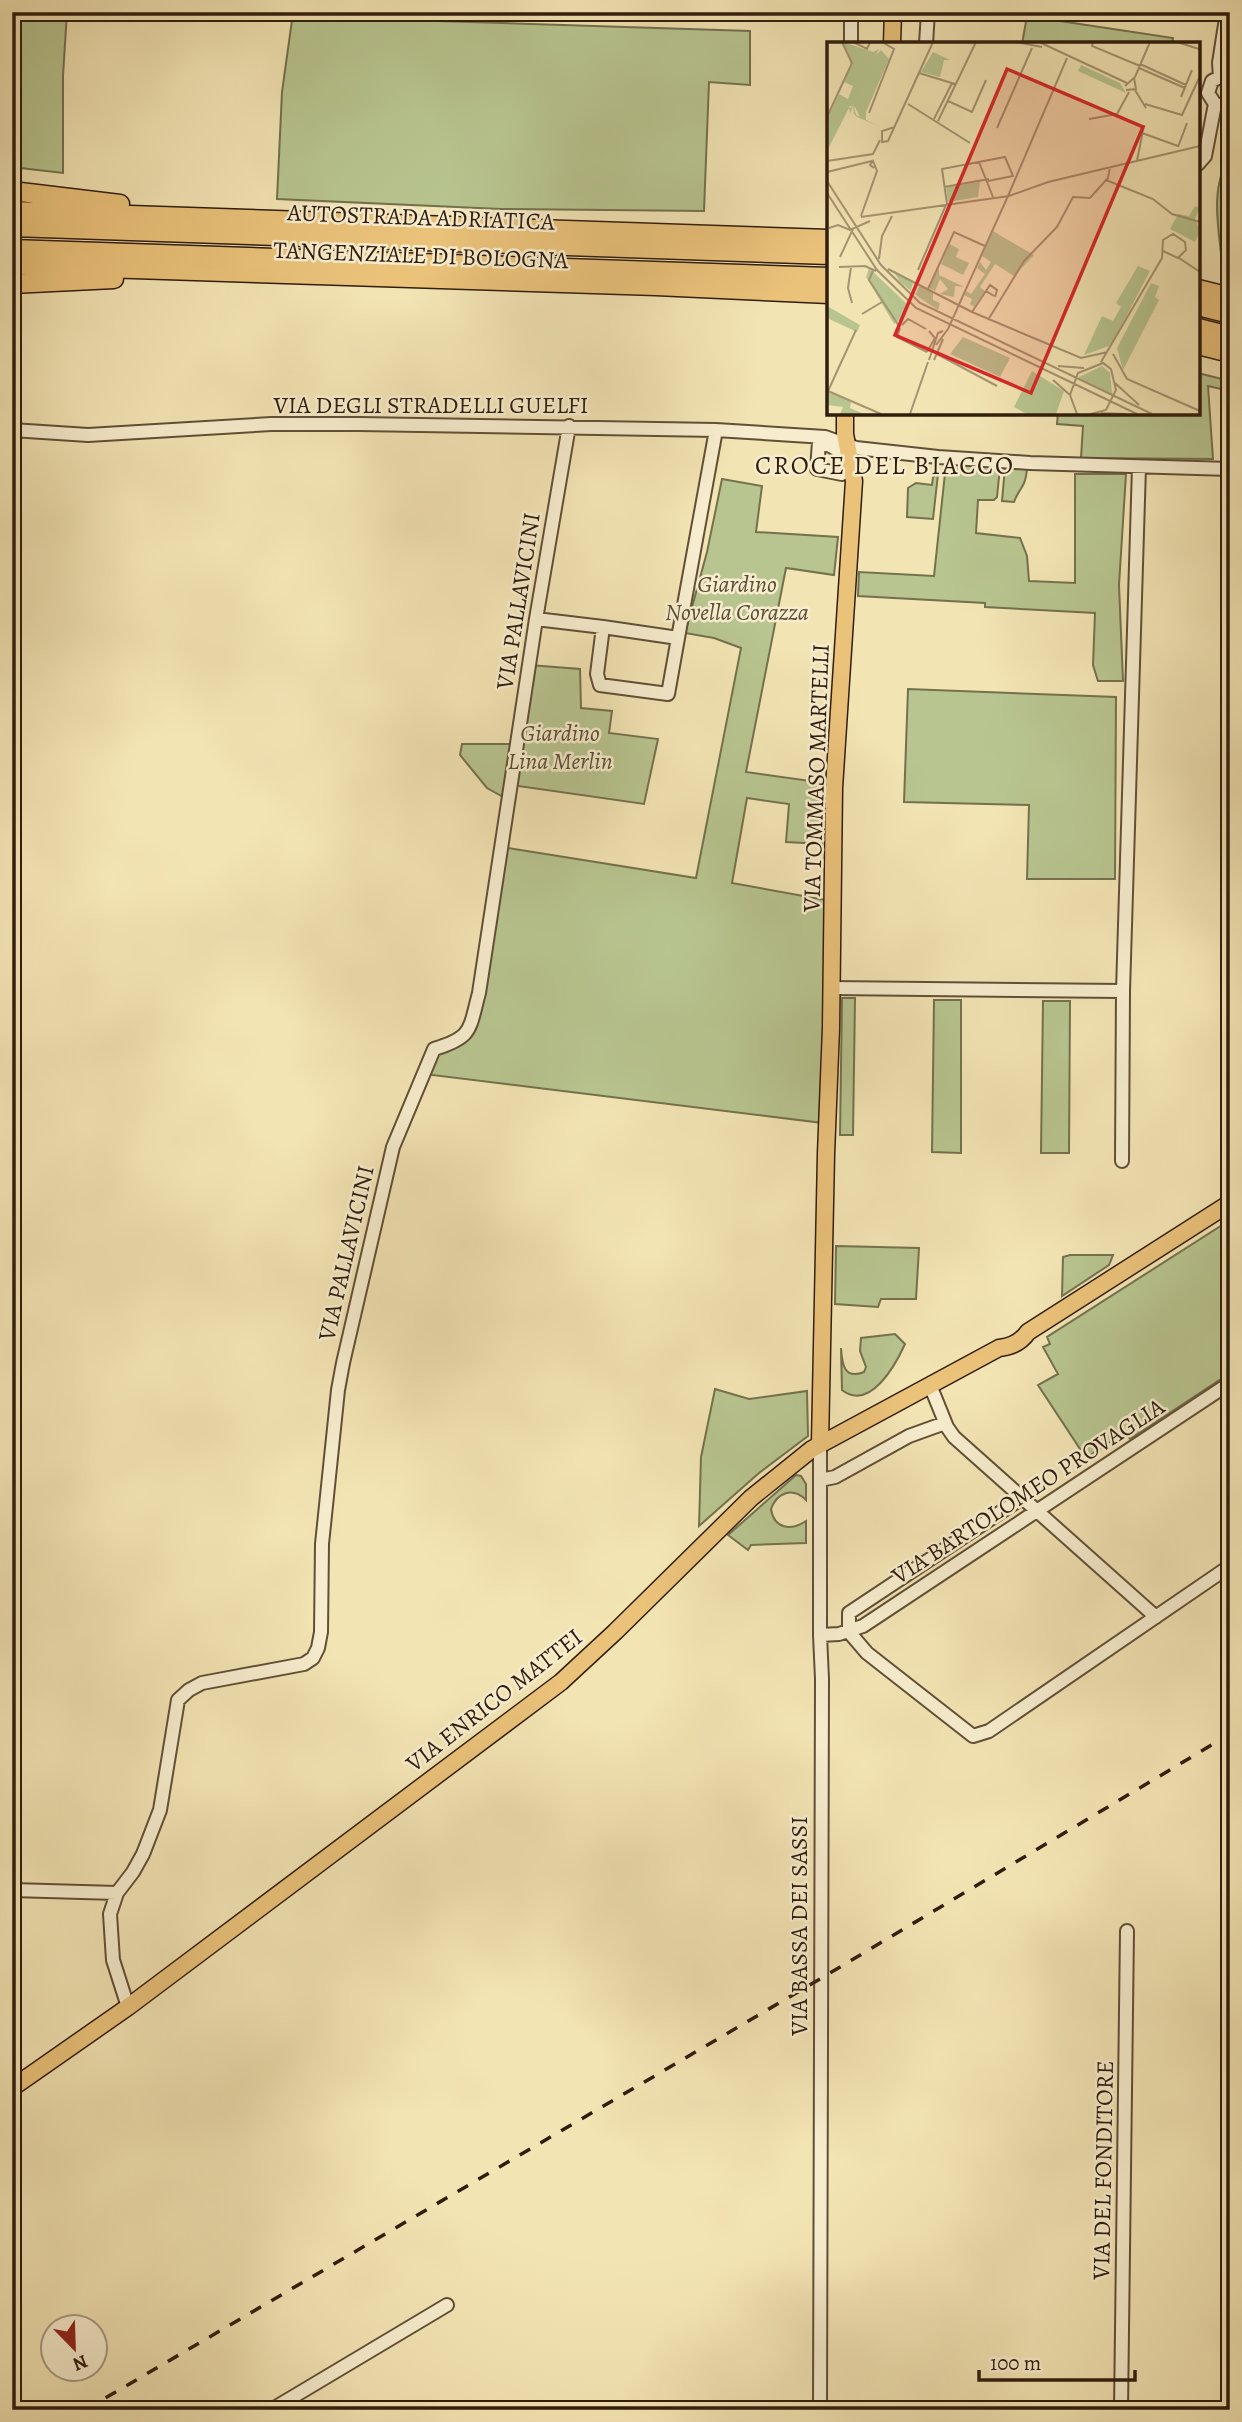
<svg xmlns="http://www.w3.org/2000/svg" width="1242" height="2422" viewBox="0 0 1242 2422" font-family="Alegreya,serif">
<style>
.green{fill:#b8c590;stroke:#74714e;stroke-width:2}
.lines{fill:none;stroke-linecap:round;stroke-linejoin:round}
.minor-casing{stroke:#614f37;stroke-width:16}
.major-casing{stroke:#301d0d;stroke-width:19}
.highway-casing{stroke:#301d0d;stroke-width:21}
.minor{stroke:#f7edce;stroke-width:12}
.major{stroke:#eac27a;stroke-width:16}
.highway{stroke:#eac27a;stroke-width:18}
.rail{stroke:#301d0d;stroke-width:3.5;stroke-dasharray:12 12;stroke-linecap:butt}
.labels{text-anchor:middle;stroke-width:5;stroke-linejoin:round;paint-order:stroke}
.street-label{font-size:24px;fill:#301d0d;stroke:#f7edce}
.park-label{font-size:24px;font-style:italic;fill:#594f34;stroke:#f7edce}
.neighbourhood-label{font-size:26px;letter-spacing:2px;fill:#301d0d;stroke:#f7edce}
.inset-road{fill:none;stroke:#a59471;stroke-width:2}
.view{fill:#d62828;fill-opacity:0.15;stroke:#d62828;stroke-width:3.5}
.inset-edge{fill:none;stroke:#301d0d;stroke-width:3.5}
</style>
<rect width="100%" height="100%" fill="#f3e4b4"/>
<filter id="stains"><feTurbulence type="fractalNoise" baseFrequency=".00286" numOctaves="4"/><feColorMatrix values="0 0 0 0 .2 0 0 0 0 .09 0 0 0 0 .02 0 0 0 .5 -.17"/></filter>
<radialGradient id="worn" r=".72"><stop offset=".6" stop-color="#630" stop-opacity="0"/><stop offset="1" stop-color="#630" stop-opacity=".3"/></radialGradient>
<path class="green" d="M12,12H67L63,76V173L12,167Z
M1027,16L1173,38L1172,44H1022Z
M292,20H405L750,31V85L709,82L704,211L501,209L277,199L282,92Z
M1230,157V273L1223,272C1220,235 1208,188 1230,157Z
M1198,373L1230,381V391L1208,386L1213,459L1081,458L1083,426L1057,424L1058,413H1198Z
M946,464L1000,467L997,497L994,500H978L976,533L1020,538L1027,556L1029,581L1075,583V474H1126L1119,585L1123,681H1098L1093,665L1095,613L985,607V603L858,596L859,572L934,576Z
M1005,467L1027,469C1025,489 1020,486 1014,502L1002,501Z
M938,474L933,519L907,517L908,488L916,483L932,485L933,477Z
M722,479L762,486L756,532L838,537L834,575L786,568L746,772L825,783L822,844L786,842L789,804L747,798L732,883L826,900L823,1123L424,1074L434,1049L470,1027L498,850L508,848L696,878L741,648L714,638L685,633L707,552Z
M529,665L580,669L581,708L612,711L609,733L658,739L644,804L511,785Z
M908,689L1116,697L1115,879H1027L1029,805L904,802Z
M462,744H513L505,798L487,788L460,755Z
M842,998H855L853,1135H840Z
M934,1000H961V1153L932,1152Z
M1043,1001H1070L1069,1153H1041Z
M1230,1220V1373L1130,1439L1125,1432L1086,1458L1038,1385L1058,1374L1043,1347L1050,1344L1047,1337Z
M836,1246L919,1248L916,1299H881L878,1307L835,1304Z
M1070,1255H1113L1109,1265L1062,1296L1063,1257Z
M895,1334L905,1344C896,1364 870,1412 842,1390L841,1348C842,1364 844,1380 864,1372L866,1367L860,1351L861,1338Z
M715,1389L749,1399L807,1391L808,1436L759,1473L699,1526L701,1457Z
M796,1475L801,1476L806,1484V1500C793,1487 777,1492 771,1509C774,1529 791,1531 806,1521V1543L751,1545L748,1550L728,1535Z"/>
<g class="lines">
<defs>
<path id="minor" d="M851,44V12
M926,44L928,12
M1220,77L1219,63L1227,12
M1230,79L1220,77L1212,81L1208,93L1215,104L1224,106L1230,104
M1198,164L1205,156L1215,104
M12,430L88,435L271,424H359L716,430L825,437L856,448L938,457L1030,463L1230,469
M819,442C842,449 840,451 842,474L817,469Z
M536,619L603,627L597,674L600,685L668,694L678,638
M603,627L678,638L716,430
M831,988L1123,991L1139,467
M1122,1161L1123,991
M930,1385L947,1427L954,1437L1156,1617
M820,1480L835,1477L909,1436L945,1423
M1022,1498L849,1613V1632L867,1653L973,1736L989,1731L1230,1566
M820,1635L839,1634L863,1626L1230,1383
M12,1890L117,1893
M128,2007L113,1960L110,1914L117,1893L133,1872L143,1854L160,1810L178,1700L189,1690L202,1683L304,1664L313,1658L318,1648L321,1632L322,1544L338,1390L343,1363L393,1147L434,1049C473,1037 469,1030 479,993L536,619L569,426
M271,2410L447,2305
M820,2410L822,1679L820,1635V1443
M1121,2410L1127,1931"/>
<path id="major" d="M892,44L893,12
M820,1443L826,1154L831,1028L834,788L854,481L845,434V413
M12,2088L128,2007L561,1682L615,1632L751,1498L812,1449L999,1348C1011,1347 1021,1342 1028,1332L1230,1203"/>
<path id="highway" d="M12,191L120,204
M12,211L829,239
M12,227L829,255
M12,249L829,277
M12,265L656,286L829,294
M12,284L114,279
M1198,289L1230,297
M1198,306L1230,314
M1198,328L1230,336
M1198,345L1230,353"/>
</defs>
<use href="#minor" class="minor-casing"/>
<use href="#major" class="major-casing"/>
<use href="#highway" class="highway-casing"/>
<use href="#minor" class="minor"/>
<use href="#major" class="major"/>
<use href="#highway" class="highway"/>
<path class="rail" d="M85,2410L820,1979L1230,1734"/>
</g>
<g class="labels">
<g class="street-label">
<text transform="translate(421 217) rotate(2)" y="8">AUTOSTRADA ADRIATICA</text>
<text transform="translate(421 255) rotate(2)" y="8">TANGENZIALE DI BOLOGNA</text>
<text x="431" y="413">VIA DEGLI STRADELLI GUELFI</text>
<text transform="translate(518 601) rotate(-81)" y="8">VIA PALLAVICINI</text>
<text transform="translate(816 778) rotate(-88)" y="8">VIA TOMMASO MARTELLI</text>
<text transform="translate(346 1253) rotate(-77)" y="8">VIA PALLAVICINI</text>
<text transform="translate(1028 1491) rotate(-33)" y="8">VIA BARTOLOMEO PROVAGLIA</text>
<text transform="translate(494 1700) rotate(-38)" y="8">VIA ENRICO MATTEI</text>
<text transform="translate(799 1926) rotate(-90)" y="8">VIA BASSA DEI SASSI</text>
<text transform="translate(1103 2170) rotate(-89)" y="8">VIA DEL FONDITORE</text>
</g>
<g class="park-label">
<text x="737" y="592">Giardino<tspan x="737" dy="28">Novella Corazza</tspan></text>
<text x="560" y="741">Giardino<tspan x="560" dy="28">Lina Merlin</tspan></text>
</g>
<g class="neighbourhood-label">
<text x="885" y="474">CROCE DEL BIACCO</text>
</g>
</g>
<g transform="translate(827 42)">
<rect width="373" height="373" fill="#f3e4b4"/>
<path d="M16,0L46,10L52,7L49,13L54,8L62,17L39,70V78L54,85L30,75L27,72L26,65L23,71L22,66L27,65L29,73L33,75L28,65L23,64L0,109V77L12,52L21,57L26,44L17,40L24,23ZM106,10L123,18H117L113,35L94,30ZM254,23L293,41L299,51L251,29ZM153,140L151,155L121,160L119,145ZM368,164L373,166L368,177L373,189L368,200L343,187L351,172L362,174ZM166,189L207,213L187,234L168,222L153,245L158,249L147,265L143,262L145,257L137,253L139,249L144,252L158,232L150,226L153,220L159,228L164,220L155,214ZM122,202L132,207L129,215L142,221L136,233L114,222ZM112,224V233L137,245L128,244L127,255L113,252L121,247L113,237L108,249L102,246ZM311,224L323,229L291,290L282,304L257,313L275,274L286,279L294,265L289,261ZM42,226L82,264L77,275L67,282L39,235ZM66,228L86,241L84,248L89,252L92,244L106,250V258L113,261L111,268L93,256L73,240ZM324,241L332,244L328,255L332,258L296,328L290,306ZM0,264L33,283L30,290L0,276ZM136,295L183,316L173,335L123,312ZM275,324L283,331L285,352L250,336ZM205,329L237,349L229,372H200L187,365ZM0,348L24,359L23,366L37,372H13L16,365L0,363Z" fill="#b8c590"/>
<path class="inset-road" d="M26,0L40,7L43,0M189,0L215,5M212,0L300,41M266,0L265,4L313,24M350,0L372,7M313,22L359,43M312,26L358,46M92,31L128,42M298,44L308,35L323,0M299,48L309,47L307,36M308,48L319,66M354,55L365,28M121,59L145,70L159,38M81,62L143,101M318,62L355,73L373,34M42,71L67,7L55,0M0,75L25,21L15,0M107,77L125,41M262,77L290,72L302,50M111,79L149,0M68,85L55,89V100L61,99L106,0M170,86L205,6M315,91L351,104M351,105L360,81M0,119L46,112L53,98M310,119L317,83M152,120L166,155M0,130L45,119M279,138L326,157L345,172L373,180M0,139L54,223L93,261L325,372M117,145L162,137M0,151L50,228L89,266L310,372M181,154L240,16M120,162L115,127L178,115L186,134L161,139M34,174L50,129L46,119L43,123L47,126M34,175L182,154L221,140L373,104M2,186L11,183L23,188L43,179M13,215L26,187M352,216L373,230M52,217L55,194L65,174M12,225L38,224L49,229M24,225L21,246L25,261M61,227L145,270L254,316L281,310M91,228L119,163M46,229L42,238L72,284M101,247L127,190L158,204M159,249L163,243L170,248L168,255M145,270L159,249L167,254M35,272L55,260M161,278L197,219L230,185L246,155L263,156L281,136L283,125M75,283L81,277L99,287M73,286L70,295L100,310M109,303L121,287L181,154M100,310L108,296L102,289M110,312L170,344M286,312L300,337L373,369M102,318L111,291L116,289M107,318L116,297M274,320L335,216L336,198L346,192L358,200L359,208L351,216L336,209M231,324L257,326M226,338L243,353M288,341L312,363M1,349L29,288M1,349L54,372M274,371L299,372M83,372L101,320M250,372L243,353L251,331L276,321L284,327L289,348L279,368L264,372"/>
<path class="view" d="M180,27L316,85L204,351L68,293Z"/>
<rect width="373" height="373" class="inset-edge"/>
</g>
<rect width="1242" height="2422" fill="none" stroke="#f3e4b4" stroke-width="42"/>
<rect x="14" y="14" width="1214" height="2394" fill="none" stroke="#301d0d" stroke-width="3.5"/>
<rect x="21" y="21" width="1200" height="2380" fill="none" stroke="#301d0d" stroke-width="2"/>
<g transform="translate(74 2348) rotate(157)"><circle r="33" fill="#f7edce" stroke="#a79a81" stroke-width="2"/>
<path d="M0-5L12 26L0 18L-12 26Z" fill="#8f2418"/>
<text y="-10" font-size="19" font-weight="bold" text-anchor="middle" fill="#301d0d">N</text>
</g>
<path d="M979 2370v10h156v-10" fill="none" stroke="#301d0d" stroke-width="3.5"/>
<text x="990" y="2370" font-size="21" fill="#301d0d" stroke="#f7edce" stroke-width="5" paint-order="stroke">100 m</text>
<rect width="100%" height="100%" filter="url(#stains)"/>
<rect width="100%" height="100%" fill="url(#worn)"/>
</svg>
